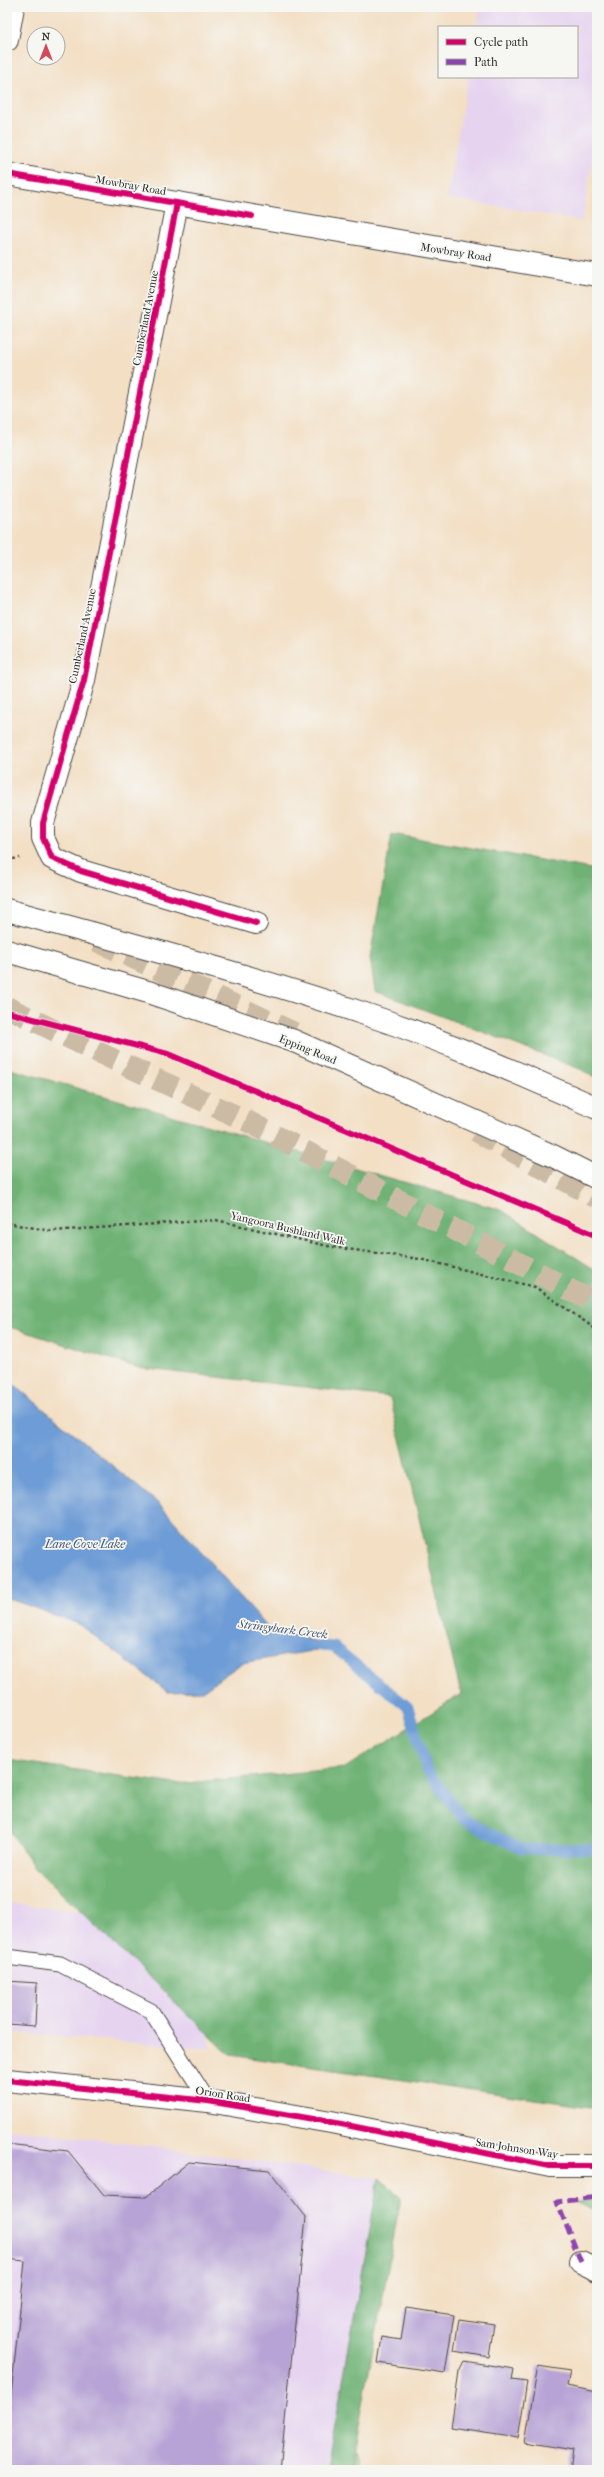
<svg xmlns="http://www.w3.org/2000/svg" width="604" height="2477" viewBox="0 0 604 2477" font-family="'IM FELL French Canon',serif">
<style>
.built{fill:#e6d3f0}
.green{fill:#8bd08a;stroke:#5b7e5a}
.forest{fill:#70b276;stroke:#4e6e50}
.water{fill:#6e9cd6;stroke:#4c6480}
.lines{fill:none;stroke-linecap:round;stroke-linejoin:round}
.stream{stroke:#6e9cd6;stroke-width:11}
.building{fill:#b7a3d5}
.motorway-tunnel{stroke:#cbbba5;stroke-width:22;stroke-dasharray:22 11;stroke-linecap:butt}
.service-casing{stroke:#494642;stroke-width:17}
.minor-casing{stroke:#494642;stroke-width:24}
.secondary-casing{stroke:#494642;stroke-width:24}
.primary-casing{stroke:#494642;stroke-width:24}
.path{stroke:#494642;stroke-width:2.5;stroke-dasharray:3 3;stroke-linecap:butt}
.service{stroke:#fff;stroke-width:15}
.minor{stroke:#fff;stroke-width:22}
.secondary{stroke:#fff;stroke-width:22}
.primary{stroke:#fff;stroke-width:22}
.quiet{stroke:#8e44ad;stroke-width:5;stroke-dasharray:10 5;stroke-linecap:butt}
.cycleway-casing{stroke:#f6f6f2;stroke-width:8}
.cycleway{stroke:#d6006c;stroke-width:6}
.labels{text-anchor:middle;stroke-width:3.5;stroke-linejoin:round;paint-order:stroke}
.street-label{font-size:11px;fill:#2b2b2b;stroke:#f6f6f2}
.water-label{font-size:12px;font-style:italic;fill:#46586f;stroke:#f6f6f2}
</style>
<rect width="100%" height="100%" fill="#f6f6f2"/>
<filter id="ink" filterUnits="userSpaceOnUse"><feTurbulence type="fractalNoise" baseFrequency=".025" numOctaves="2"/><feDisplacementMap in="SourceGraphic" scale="8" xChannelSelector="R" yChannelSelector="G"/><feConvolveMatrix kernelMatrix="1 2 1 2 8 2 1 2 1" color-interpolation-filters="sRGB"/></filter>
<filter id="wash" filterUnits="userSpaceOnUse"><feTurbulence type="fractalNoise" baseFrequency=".012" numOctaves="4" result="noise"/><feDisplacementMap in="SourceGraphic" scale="16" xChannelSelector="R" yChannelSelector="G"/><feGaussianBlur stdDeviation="0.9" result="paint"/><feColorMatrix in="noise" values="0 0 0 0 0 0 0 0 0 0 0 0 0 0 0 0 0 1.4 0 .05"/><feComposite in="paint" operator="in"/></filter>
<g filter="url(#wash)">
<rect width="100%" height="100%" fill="#f3dfc4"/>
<path class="built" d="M480,7H597V133L582,221L447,198L468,77H577V27H477Z
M7,1903L189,1925L211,2049L7,2032Z
M7,2129L111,2141L379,2178L327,2470H7Z"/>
<path class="green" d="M356,2451L362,2470H352Z"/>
<path class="forest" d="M392,834L597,870V1078L580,1069L375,991L370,957Z
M7,1068L501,1210L597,1271V2108L230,2055L33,1866L7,1826V1760L176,1784L345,1768L461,1694L390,1397L139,1368L7,1326Z
M379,2178L401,2196L351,2470H327Z
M597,2199V2212L576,2202Z"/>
<path class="water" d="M7,1379L159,1504L267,1627L334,1647L242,1663L202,1691L168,1692L79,1624L7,1598Z"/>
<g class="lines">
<path class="stream" d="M320,1646L334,1647L408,1707L427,1770L464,1820L521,1849H597"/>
</g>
<g id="blocks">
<path class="building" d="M7,1981L37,1983L35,2026L7,2024Z
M7,2144L68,2151L104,2195L146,2197L189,2162L269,2170L306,2217L280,2470H7V2434L25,2261L7,2259Z
M406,2308L454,2315L445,2373L378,2363L382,2337L401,2340Z
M459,2319L494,2324L489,2357L454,2351Z
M464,2361L514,2369L512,2380L527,2382L518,2438L451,2428L459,2371Z
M538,2366L570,2371L567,2386L597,2392L596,2470H570L573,2450L525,2442Z"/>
</g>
</g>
<g filter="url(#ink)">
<use href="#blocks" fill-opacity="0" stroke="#494642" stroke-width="1"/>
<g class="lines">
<path class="motorway-tunnel" d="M97,941L294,1033
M7,1007L108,1057L247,1121L597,1304
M476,1131L597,1198"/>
<defs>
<path id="service" d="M7,1957L60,1964L151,2011L208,2101"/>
<path id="minor" d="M7,40L13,7
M177,203L84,680L43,823V838L52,858L81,871L256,923
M7,2080L208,2101L331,2122L550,2166H597
M581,2262L597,2270"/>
<path id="secondary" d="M7,174L597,275"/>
<path id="primary" d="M7,910C128,943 249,975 368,1015C446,1041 522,1075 597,1108
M7,951L148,992L294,1041L553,1156L597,1178"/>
</defs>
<use href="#service" class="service-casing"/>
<use href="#minor" class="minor-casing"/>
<use href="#secondary" class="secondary-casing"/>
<use href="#primary" class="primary-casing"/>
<path class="path" d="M7,860L20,858
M7,1223L51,1231L216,1220L332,1247L420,1259L535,1287L597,1330"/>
<use href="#service" class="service"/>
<use href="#minor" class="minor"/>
<use href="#secondary" class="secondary"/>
<use href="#primary" class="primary"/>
<path class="quiet" d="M581,2262L557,2202L597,2197"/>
<defs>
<path id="cycleway" d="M7,174L252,216
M177,203L84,680L43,823V838L52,858L81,871L256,923
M7,1012L168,1054L597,1236
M7,2080L208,2101L331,2122L550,2166H597"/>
</defs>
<use href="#cycleway" class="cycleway-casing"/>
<use href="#cycleway" class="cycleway"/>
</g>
</g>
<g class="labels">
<g class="street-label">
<text transform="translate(131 185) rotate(10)" y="4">Mowbray Road</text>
<text transform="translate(456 252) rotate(9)" y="4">Mowbray Road</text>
<text transform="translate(145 318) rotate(-79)" y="4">Cumberland Avenue</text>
<text transform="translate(82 636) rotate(-78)" y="4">Cumberland Avenue</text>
<text transform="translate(308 1049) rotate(22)" y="4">Epping Road</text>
<text transform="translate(288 1228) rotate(13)" y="4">Yangoora Bushland Walk</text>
<text transform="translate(223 2094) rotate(9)" y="4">Orion Road</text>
<text transform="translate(517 2148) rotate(9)" y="4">Sam Johnson Way</text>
</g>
<g class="water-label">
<text x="85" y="1548">Lane Cove Lake</text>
<text transform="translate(283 1629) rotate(7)" y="4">Stringybark Creek</text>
</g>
</g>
<rect width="604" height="2477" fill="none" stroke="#f6f6f2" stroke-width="24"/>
<rect x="438" y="26" width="140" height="52" fill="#f6f6f2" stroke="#a5a5a2"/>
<rect x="446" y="39" width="20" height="6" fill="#d6006c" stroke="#a5a5a2"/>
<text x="474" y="46" font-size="12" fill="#2b2b2b">Cycle path</text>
<rect x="446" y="59" width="20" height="6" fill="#8e44ad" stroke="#a5a5a2"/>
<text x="474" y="66" font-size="12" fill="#2b2b2b">Path</text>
<g transform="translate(46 46)"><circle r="19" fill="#f6f6f2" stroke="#a5a5a2"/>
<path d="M0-3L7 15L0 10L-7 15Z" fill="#d1495b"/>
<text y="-6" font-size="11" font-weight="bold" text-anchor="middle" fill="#2b2b2b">N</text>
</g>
</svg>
